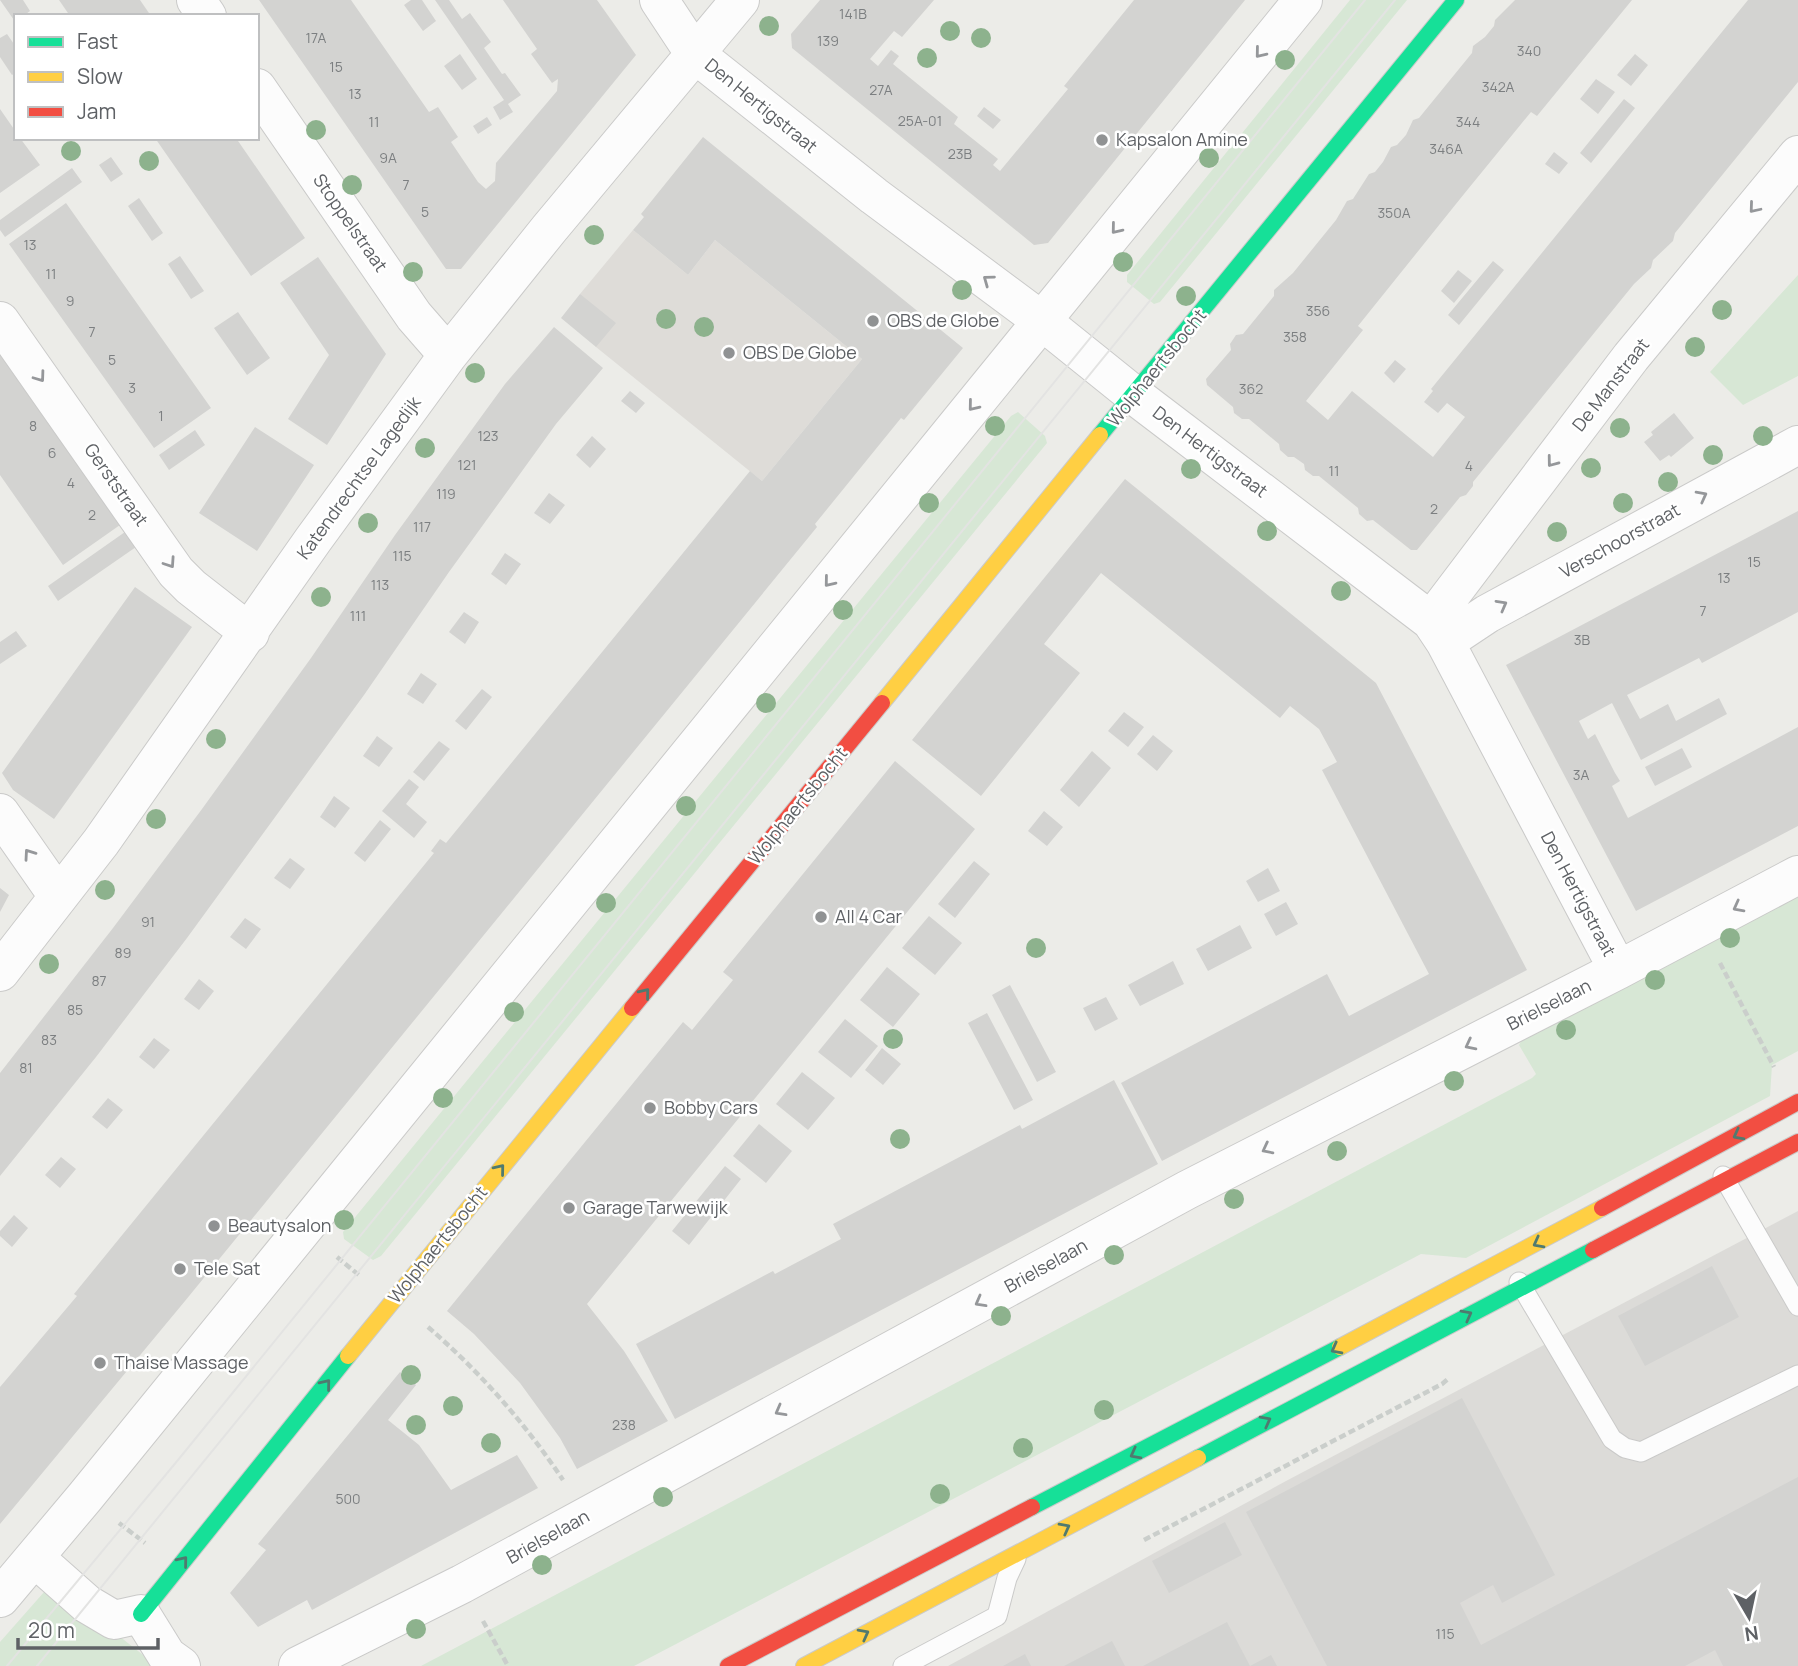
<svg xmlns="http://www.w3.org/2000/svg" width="1798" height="1666" viewBox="0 0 1798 1666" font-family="Manrope,sans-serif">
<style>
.industrial{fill:#dcdbd8}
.education{fill:#dedcd8}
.green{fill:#d7e7d5}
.building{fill:#d3d3d1}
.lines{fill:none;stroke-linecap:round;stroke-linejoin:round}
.lane-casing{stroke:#cacac9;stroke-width:21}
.street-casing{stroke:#cacac9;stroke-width:40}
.fast-casing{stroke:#cacac9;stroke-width:18}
.slow-casing{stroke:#cacac9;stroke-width:18}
.jam-casing{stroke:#cacac9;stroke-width:18}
.path{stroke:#cacecb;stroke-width:4.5;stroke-dasharray:7 3.5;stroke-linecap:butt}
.lane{stroke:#fcfcfc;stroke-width:19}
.street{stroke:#fcfcfc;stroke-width:38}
.fast{stroke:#16e098;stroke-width:16}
.slow{stroke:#ffcf43;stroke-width:16}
.jam{stroke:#f24e42;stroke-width:16}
.tram{stroke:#e3e3e2;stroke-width:2}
.tree{fill:#8db28d}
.oneway{stroke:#95979a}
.oneway2{stroke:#507a6f}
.poi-dot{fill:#909293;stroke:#fff;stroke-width:2.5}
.labels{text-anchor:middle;stroke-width:5;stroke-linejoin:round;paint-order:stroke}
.number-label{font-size:14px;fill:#7c7f81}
.street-label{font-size:18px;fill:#5e6165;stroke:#fff}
.poi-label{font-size:18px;fill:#5e6165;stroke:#fff;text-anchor:start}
</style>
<rect width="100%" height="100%" fill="#ecece8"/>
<path class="industrial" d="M1798,1211V1666H948L1286,1481Z"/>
<path class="education" d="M633,230L688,275L715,240L862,359L762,481L596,347L580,294Z"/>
<path class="green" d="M1350,0H1407L1160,302L1154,304L1127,282V275Z
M1798,275V376L1743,405L1710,372Z
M1018,412L1045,436L1047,443L381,1256L373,1260L344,1239L343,1232L1011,416Z
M1798,883V1051L1772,1065L1770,1096L1466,1258L1421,1254L634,1666H421L1532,1078L1536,1074L1519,1045L1523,1038Z
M52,1583L157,1666H0V1642Z"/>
<path class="building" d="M0,0H23L30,11L23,16H16V23Z
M59,0H140L151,16H70Z
M259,0H351L429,112L438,107L458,137L451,142L478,182L486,189L495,181L496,163L557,91L558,79L552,83L531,54L537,49L503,0H597L636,55L461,269H446Z
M411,0H422L436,21L423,31L404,5Z
M435,0H449L462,19L470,13L491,42L484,48L502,74L505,73L521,95L508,104L513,112L500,120L493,107L504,100Z
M820,0H934L902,37L894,31L870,59L878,66L891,50L899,56L893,64L958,117L954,124L998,159L993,165L1000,171L1068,89L1064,86L1134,0H1245L1048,243L1034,245L792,48L791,34Z
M1515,0H1632L1537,116L1531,112L1464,194L1358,326L1363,330L1306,401L1328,420L1352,391L1433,457L1465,417L1447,403L1438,413L1424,402L1433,391L1431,389L1748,0H1798V82L1675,233L1673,241L1653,260L1651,268L1634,284L1473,482V486L1466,495L1460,497L1417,550H1411L1373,520L1367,521L1359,514L1358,508L1319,476H1313L1305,470L1304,464L1294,457H1288L1280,450L1279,444L1249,419H1242L1234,413L1233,407L1207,385L1206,379L1231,350L1230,344L1236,335L1243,334L1274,296V290L1293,273L1336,220L1347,201L1353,199L1369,174L1375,172L1383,162L1391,147L1397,145L1406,135L1413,120L1419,118L1472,53L1473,46L1485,37L1494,26L1495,20Z
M7,34L16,47V72L12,75L0,57V38Z
M460,54L477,79L462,90L444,66Z
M1635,54L1648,65L1631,86L1617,75Z
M1596,79L1615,92L1598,114L1580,99Z
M1624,99L1635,108L1591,163L1580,153Z
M984,107L1001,120L993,129L977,116Z
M0,109L16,132V138H20L40,165L0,193Z
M487,117L492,125L478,134L473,126Z
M703,137L963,348L904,420L901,418L815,524L817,527L185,1301L0,1524V1387L77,1296L74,1294L434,853L431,851L440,839L446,843L750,471L762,481L862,359L715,240L688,275L633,230L644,217L641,214Z
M155,138H236L305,238L251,276Z
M1554,152L1568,163L1559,174L1545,164Z
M111,157L123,174L111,182L99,165Z
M72,168L82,182L5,237L0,230V220Z
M139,198L163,233L152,241L128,206Z
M66,203L211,408L154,448L9,244Z
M180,256L204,291L191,299L168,264Z
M318,257L386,354L327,445L288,419L329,355L280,283Z
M1493,261L1504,270L1459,325L1448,315Z
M1458,270L1472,281L1454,303L1441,291Z
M580,294L616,323L596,347L561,318Z
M238,312L270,358L247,375L214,328Z
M554,327L603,368L556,424L449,572L364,695L187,938L96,1057L0,1176V1073L113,928L202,809L311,658L395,535L505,384Z
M0,355L120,525L63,565L0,475Z
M1395,360L1406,369L1394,383L1384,373Z
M630,391L645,403L636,413L621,401Z
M1674,413L1694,438L1671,457L1669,455L1660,461L1644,442L1653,435L1651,432Z
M255,427L314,465L257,551L199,513Z
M195,430L205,445L169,470L159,455Z
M592,436L606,449L590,468L576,455Z
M1125,479L1376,683L1527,970L1162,1161L1121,1083L1327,974L1349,1016L1429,974L1322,770L1337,762L1319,729L1290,706L1280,718L1101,573L1044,644L1080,673L981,796L912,740Z
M549,493L565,505L550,524L534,513Z
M1798,511V612L1702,663L1699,658L1627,695L1640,719L1668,704L1676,721L1719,698L1727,714L1641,760L1612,703L1579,721L1588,739L1595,734L1615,773L1620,781L1612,786L1628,818L1798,727V826L1636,911L1506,665Z
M125,532L136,547L58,601L48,586Z
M505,553L521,564L506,585L491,574Z
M135,587L192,627L54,819L13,790L2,773Z
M464,612L479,622L465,644L449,632Z
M16,631L27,646L0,664V642Z
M421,673L437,684L423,704L407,694Z
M482,689L492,697L466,730L455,721Z
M1124,712L1144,727L1128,747L1108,731Z
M1153,735L1173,751L1157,771L1137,754Z
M377,736L393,748L379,767L363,756Z
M439,741L450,749L424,781L413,772Z
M1682,748L1692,767L1655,786L1645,767Z
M1092,751L1111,768L1079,807L1060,790Z
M895,761L975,829L587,1304L624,1351L668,1421L577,1469L560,1438L520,1383L474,1334L447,1311L683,1022L692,1030L733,980L723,972Z
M409,779L419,787L406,804L427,822L414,838L382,811Z
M334,796L350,808L335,828L320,817Z
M1044,811L1063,827L1047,846L1028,831Z
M380,820L391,829L365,862L354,853Z
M290,858L305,869L290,889L274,878Z
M974,861L990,874L955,918L938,904Z
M1268,868L1280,891L1258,902L1246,881Z
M0,888L9,895L0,912Z
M1286,902L1298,924L1276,936L1264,914Z
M929,916L962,943L935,975L902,948Z
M245,918L261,929L246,949L230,937Z
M1240,925L1252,948L1208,971L1196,949Z
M1173,961L1184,984L1140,1006L1128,985Z
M887,967L920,994L893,1027L860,1000Z
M199,979L214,991L199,1010L184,999Z
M1010,985L1056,1072L1037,1082L992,995Z
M1106,997L1118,1019L1095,1031L1083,1008Z
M987,1013L1033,1100L1014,1110L968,1023Z
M845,1019L878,1046L851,1078L818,1052Z
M154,1038L170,1050L154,1069L139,1057Z
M882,1048L901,1064L883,1085L865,1070Z
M802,1072L835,1098L808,1130L776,1104Z
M1114,1080L1158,1164L675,1419L636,1344L773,1271L775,1274L841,1239L833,1224L1020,1125L1022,1129Z
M108,1098L123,1110L107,1129L92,1117Z
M759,1124L792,1151L766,1183L733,1156Z
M61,1157L76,1169L60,1188L45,1175Z
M725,1166L741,1179L689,1245L672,1231Z
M14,1215L28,1228L12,1247L0,1236V1231Z
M1712,1266L1739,1317L1645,1366L1618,1316Z
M400,1372L416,1385L388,1420L419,1445L451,1490L517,1455L538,1488L312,1610L307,1600L258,1627L230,1593L266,1550L258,1544Z
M1462,1398L1555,1575L1502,1603L1493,1585L1460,1603L1481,1645L1798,1477V1666H1723L1715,1650L1685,1666H1327L1246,1512Z
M1225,1522L1242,1555L1169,1593L1152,1561Z
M1227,1622L1250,1666L1271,1655L1277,1666H1143Z
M1112,1641L1125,1666H1064Z
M1025,1654L1031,1666H1003Z"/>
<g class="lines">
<defs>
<path id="lane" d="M1723,1176L1798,1306
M1519,1282L1612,1439L1625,1448L1641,1452L1798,1375
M903,1666L997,1616L1007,1578L1016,1559"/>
<path id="street" d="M196,0L207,16
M659,0L694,53L874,196L1042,321L1134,395L1431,621L1445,642L1618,970
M257,88L414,316L448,355
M0,321L176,572L191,587L250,633
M1431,621L1631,357L1798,155
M1445,642L1487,614L1798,445
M0,813L58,896
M0,972L101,842L313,540L448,355L549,229L740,0
M35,1558L87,1604L114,1620L141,1614L167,1656L181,1666
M0,1598L85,1497L1303,0
M298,1666L462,1584L1187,1190L1618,970L1798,875"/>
<path id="fast" d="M1100,435L1456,0
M1198,1458L1593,1250
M1032,1507L1340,1347
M141,1614L348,1356"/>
<path id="slow" d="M882,703L1100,435
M1340,1347L1602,1208
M348,1356L632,1008
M804,1666L1198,1458"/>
<path id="jam" d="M632,1008L882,703
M1602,1208L1798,1102
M1593,1250L1798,1142
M728,1666L1032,1507"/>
</defs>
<use href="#lane" class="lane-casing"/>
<use href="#street" class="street-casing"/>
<use href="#fast" class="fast-casing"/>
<use href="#slow" class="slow-casing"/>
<use href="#jam" class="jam-casing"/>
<path class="path" d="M1720,963L1774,1067
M337,1257L360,1276
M428,1327C480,1372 525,1423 563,1480
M119,1523L145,1543
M1144,1540L1442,1384L1449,1378
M483,1621L508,1666"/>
<use href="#lane" class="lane"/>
<use href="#street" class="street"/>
<use href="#fast" class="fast"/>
<use href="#slow" class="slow"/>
<use href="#jam" class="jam"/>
<path class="tram" d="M7,1666L178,1460L1365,0
M37,1666L1395,0"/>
</g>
<g class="tree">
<circle cx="769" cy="26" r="10"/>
<circle cx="950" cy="31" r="10"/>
<circle cx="981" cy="38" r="10"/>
<circle cx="927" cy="58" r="10"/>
<circle cx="1285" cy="60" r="10"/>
<circle cx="316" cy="130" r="10"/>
<circle cx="71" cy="151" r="10"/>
<circle cx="1209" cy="158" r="10"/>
<circle cx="149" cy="161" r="10"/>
<circle cx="352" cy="185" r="10"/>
<circle cx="594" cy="235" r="10"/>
<circle cx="1123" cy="262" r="10"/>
<circle cx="413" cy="272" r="10"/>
<circle cx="962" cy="290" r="10"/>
<circle cx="1186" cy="296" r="10"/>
<circle cx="1722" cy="310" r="10"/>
<circle cx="666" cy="319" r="10"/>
<circle cx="704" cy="327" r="10"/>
<circle cx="1695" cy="347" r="10"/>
<circle cx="475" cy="373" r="10"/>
<circle cx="995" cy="426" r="10"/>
<circle cx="1620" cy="428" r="10"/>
<circle cx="1763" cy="436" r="10"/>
<circle cx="425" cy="448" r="10"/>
<circle cx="1713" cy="455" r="10"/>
<circle cx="1591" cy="468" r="10"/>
<circle cx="1191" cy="469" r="10"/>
<circle cx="1668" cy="482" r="10"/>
<circle cx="929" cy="503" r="10"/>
<circle cx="1623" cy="503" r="10"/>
<circle cx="368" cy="523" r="10"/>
<circle cx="1267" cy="531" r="10"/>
<circle cx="1557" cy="532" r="10"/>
<circle cx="1341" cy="591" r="10"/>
<circle cx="321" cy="597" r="10"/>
<circle cx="843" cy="610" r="10"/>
<circle cx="766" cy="703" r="10"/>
<circle cx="216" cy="739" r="10"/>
<circle cx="686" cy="806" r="10"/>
<circle cx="156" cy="819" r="10"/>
<circle cx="105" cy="890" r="10"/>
<circle cx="606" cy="903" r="10"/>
<circle cx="1730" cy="938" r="10"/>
<circle cx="1036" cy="948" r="10"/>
<circle cx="49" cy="964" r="10"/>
<circle cx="1655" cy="980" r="10"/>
<circle cx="514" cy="1012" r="10"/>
<circle cx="1566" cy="1030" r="10"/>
<circle cx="893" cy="1039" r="10"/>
<circle cx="1454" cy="1081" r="10"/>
<circle cx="443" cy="1098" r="10"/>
<circle cx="900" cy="1139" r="10"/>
<circle cx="1337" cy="1151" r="10"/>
<circle cx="1234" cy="1199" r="10"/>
<circle cx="344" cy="1220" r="10"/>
<circle cx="1114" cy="1255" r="10"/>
<circle cx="1001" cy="1316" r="10"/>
<circle cx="411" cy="1375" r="10"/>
<circle cx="453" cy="1406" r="10"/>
<circle cx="1104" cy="1410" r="10"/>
<circle cx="416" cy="1425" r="10"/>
<circle cx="491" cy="1443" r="10"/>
<circle cx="1023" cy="1448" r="10"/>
<circle cx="940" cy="1494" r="10"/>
<circle cx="663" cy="1497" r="10"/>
<circle cx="542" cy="1565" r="10"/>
<circle cx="416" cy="1629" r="10"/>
</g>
<defs><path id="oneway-chevron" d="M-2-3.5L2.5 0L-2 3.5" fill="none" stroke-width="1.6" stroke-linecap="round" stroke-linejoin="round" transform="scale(1.75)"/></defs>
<g class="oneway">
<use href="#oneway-chevron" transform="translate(1260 53) rotate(129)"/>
<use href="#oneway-chevron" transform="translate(1754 208) rotate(130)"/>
<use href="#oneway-chevron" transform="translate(1116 229) rotate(129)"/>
<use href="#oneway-chevron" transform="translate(988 280) rotate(-144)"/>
<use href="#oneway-chevron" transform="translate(40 377) rotate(54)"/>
<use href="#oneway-chevron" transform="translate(973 406) rotate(129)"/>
<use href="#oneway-chevron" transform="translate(1552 462) rotate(127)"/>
<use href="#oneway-chevron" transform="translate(1702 496) rotate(-28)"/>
<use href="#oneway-chevron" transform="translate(170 563) rotate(56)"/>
<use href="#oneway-chevron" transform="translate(829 582) rotate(129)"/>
<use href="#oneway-chevron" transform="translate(1502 605) rotate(-29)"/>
<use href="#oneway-chevron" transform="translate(29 854) rotate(-125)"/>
<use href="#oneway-chevron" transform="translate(1738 907) rotate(152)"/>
<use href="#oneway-chevron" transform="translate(1470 1045) rotate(153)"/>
<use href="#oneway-chevron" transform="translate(1267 1149) rotate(153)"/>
<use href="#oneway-chevron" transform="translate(980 1302) rotate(151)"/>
<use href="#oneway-chevron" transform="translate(780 1411) rotate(151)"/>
</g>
<g class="oneway2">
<use href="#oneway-chevron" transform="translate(645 993) rotate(-51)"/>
<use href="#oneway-chevron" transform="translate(1738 1135) rotate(152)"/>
<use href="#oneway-chevron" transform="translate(500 1169) rotate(-51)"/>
<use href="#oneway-chevron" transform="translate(1538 1243) rotate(152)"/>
<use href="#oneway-chevron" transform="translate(1467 1315) rotate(-28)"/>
<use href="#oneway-chevron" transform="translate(1336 1349) rotate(152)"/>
<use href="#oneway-chevron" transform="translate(326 1384) rotate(-51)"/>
<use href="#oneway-chevron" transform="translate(1266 1421) rotate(-28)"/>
<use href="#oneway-chevron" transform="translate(1135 1454) rotate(152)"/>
<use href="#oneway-chevron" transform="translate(1065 1528) rotate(-28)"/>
<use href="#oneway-chevron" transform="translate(183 1561) rotate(-51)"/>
<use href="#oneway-chevron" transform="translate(864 1634) rotate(-28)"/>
</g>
<g class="poi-dot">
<circle cx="1102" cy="140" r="7"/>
<circle cx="873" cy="321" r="7"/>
<circle cx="729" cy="353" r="7"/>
<circle cx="821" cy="917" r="7"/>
<circle cx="650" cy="1108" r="7"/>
<circle cx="569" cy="1208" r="7"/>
<circle cx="214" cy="1226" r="7"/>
<circle cx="180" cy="1269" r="7"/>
<circle cx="100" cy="1363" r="7"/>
</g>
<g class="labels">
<g class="number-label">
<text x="853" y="19">141B</text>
<text x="316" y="43">17A</text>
<text x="828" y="46">139</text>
<text x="1529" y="56">340</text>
<text x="336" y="72">15</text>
<text x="1498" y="92">342A</text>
<text x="881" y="95">27A</text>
<text x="355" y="99">13</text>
<text x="920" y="126">25A-01</text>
<text x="374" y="127">11</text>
<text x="1468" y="127">344</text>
<text x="1446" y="154">346A</text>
<text x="960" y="159">23B</text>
<text x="388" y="163">9A</text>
<text x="406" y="190">7</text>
<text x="425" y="217">5</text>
<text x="1394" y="218">350A</text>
<text x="30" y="250">13</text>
<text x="51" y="279">11</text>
<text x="70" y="306">9</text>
<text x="1318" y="316">356</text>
<text x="92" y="337">7</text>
<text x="1295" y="342">358</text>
<text x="112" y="365">5</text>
<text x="132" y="393">3</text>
<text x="1251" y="394">362</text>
<text x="161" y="421">1</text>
<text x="33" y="431">8</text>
<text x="488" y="441">123</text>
<text x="52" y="458">6</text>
<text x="467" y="470">121</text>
<text x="1469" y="471">4</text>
<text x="1334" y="476">11</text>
<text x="71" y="488">4</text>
<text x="446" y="499">119</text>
<text x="1434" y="514">2</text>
<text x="92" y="520">2</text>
<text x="422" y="532">117</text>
<text x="402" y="561">115</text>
<text x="1754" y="567">15</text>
<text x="1724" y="583">13</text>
<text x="380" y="590">113</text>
<text x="1703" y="616">7</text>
<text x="358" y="621">111</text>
<text x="1582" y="645">3B</text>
<text x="1581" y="780">3A</text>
<text x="148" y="927">91</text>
<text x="123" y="958">89</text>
<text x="99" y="986">87</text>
<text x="75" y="1015">85</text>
<text x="49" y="1045">83</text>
<text x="26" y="1073">81</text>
<text x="624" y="1430">238</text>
<text x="348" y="1504">500</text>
<text x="1445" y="1639">115</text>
</g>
<g class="street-label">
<text transform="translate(761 106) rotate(39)" y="6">Den Hertigstraat</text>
<text transform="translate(350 223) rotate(55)" y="6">Stoppelstraat</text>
<text transform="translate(1157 368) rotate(-51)" y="6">Wolphaertsbocht</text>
<text transform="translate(1611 385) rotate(-52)" y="6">De Manstraat</text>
<text transform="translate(1210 452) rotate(37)" y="6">Den Hertigstraat</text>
<text transform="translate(359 478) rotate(-54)" y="6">Katendrechtse Lagedijk</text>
<text transform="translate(116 485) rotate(55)" y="6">Gerststraat</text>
<text transform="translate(1620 541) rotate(-29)" y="6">Verschoorstraat</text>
<text transform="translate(798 806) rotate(-51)" y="6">Wolphaertsbocht</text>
<text transform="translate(1578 894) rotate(62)" y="6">Den Hertigstraat</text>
<text transform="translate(1549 1005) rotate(-27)" y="6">Brielselaan</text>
<text transform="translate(438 1245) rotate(-51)" y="6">Wolphaertsbocht</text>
<text transform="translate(1046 1266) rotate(-29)" y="6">Brielselaan</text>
<text transform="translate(548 1537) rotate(-29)" y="6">Brielselaan</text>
</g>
<g class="poi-label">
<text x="1116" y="146">Kapsalon Amine</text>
<text x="887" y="327">OBS de Globe</text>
<text x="743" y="359">OBS De Globe</text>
<text x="835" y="923">All 4 Car</text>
<text x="664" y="1114">Bobby Cars</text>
<text x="583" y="1214">Garage Tarwewijk</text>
<text x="228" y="1232">Beautysalon</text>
<text x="194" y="1275">Tele Sat</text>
<text x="114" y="1369">Thaise Massage</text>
</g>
</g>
<rect x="14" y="14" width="245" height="126" fill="#ffffff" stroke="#bfc0c1" stroke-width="2"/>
<rect x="28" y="37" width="35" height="10" fill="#16e098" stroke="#bfc0c1" stroke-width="2"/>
<text x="77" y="49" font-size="21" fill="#5e6165">Fast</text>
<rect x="28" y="72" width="35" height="10" fill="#ffcf43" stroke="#bfc0c1" stroke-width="2"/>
<text x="77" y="84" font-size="21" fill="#5e6165">Slow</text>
<rect x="28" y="107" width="35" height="10" fill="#f24e42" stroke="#bfc0c1" stroke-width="2"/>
<text x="77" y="119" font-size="21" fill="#5e6165">Jam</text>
<g transform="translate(1749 1617) rotate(171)" stroke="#ffffff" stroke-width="5" paint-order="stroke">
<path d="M0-5L12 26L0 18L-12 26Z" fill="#5e6165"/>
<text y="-10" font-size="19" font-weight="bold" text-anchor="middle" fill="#5e6165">N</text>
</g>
<path d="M18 1638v10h140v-10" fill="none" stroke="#5e6165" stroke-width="3.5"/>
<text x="28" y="1638" font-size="21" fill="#5e6165" stroke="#ffffff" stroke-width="5" paint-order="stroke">20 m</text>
</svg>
